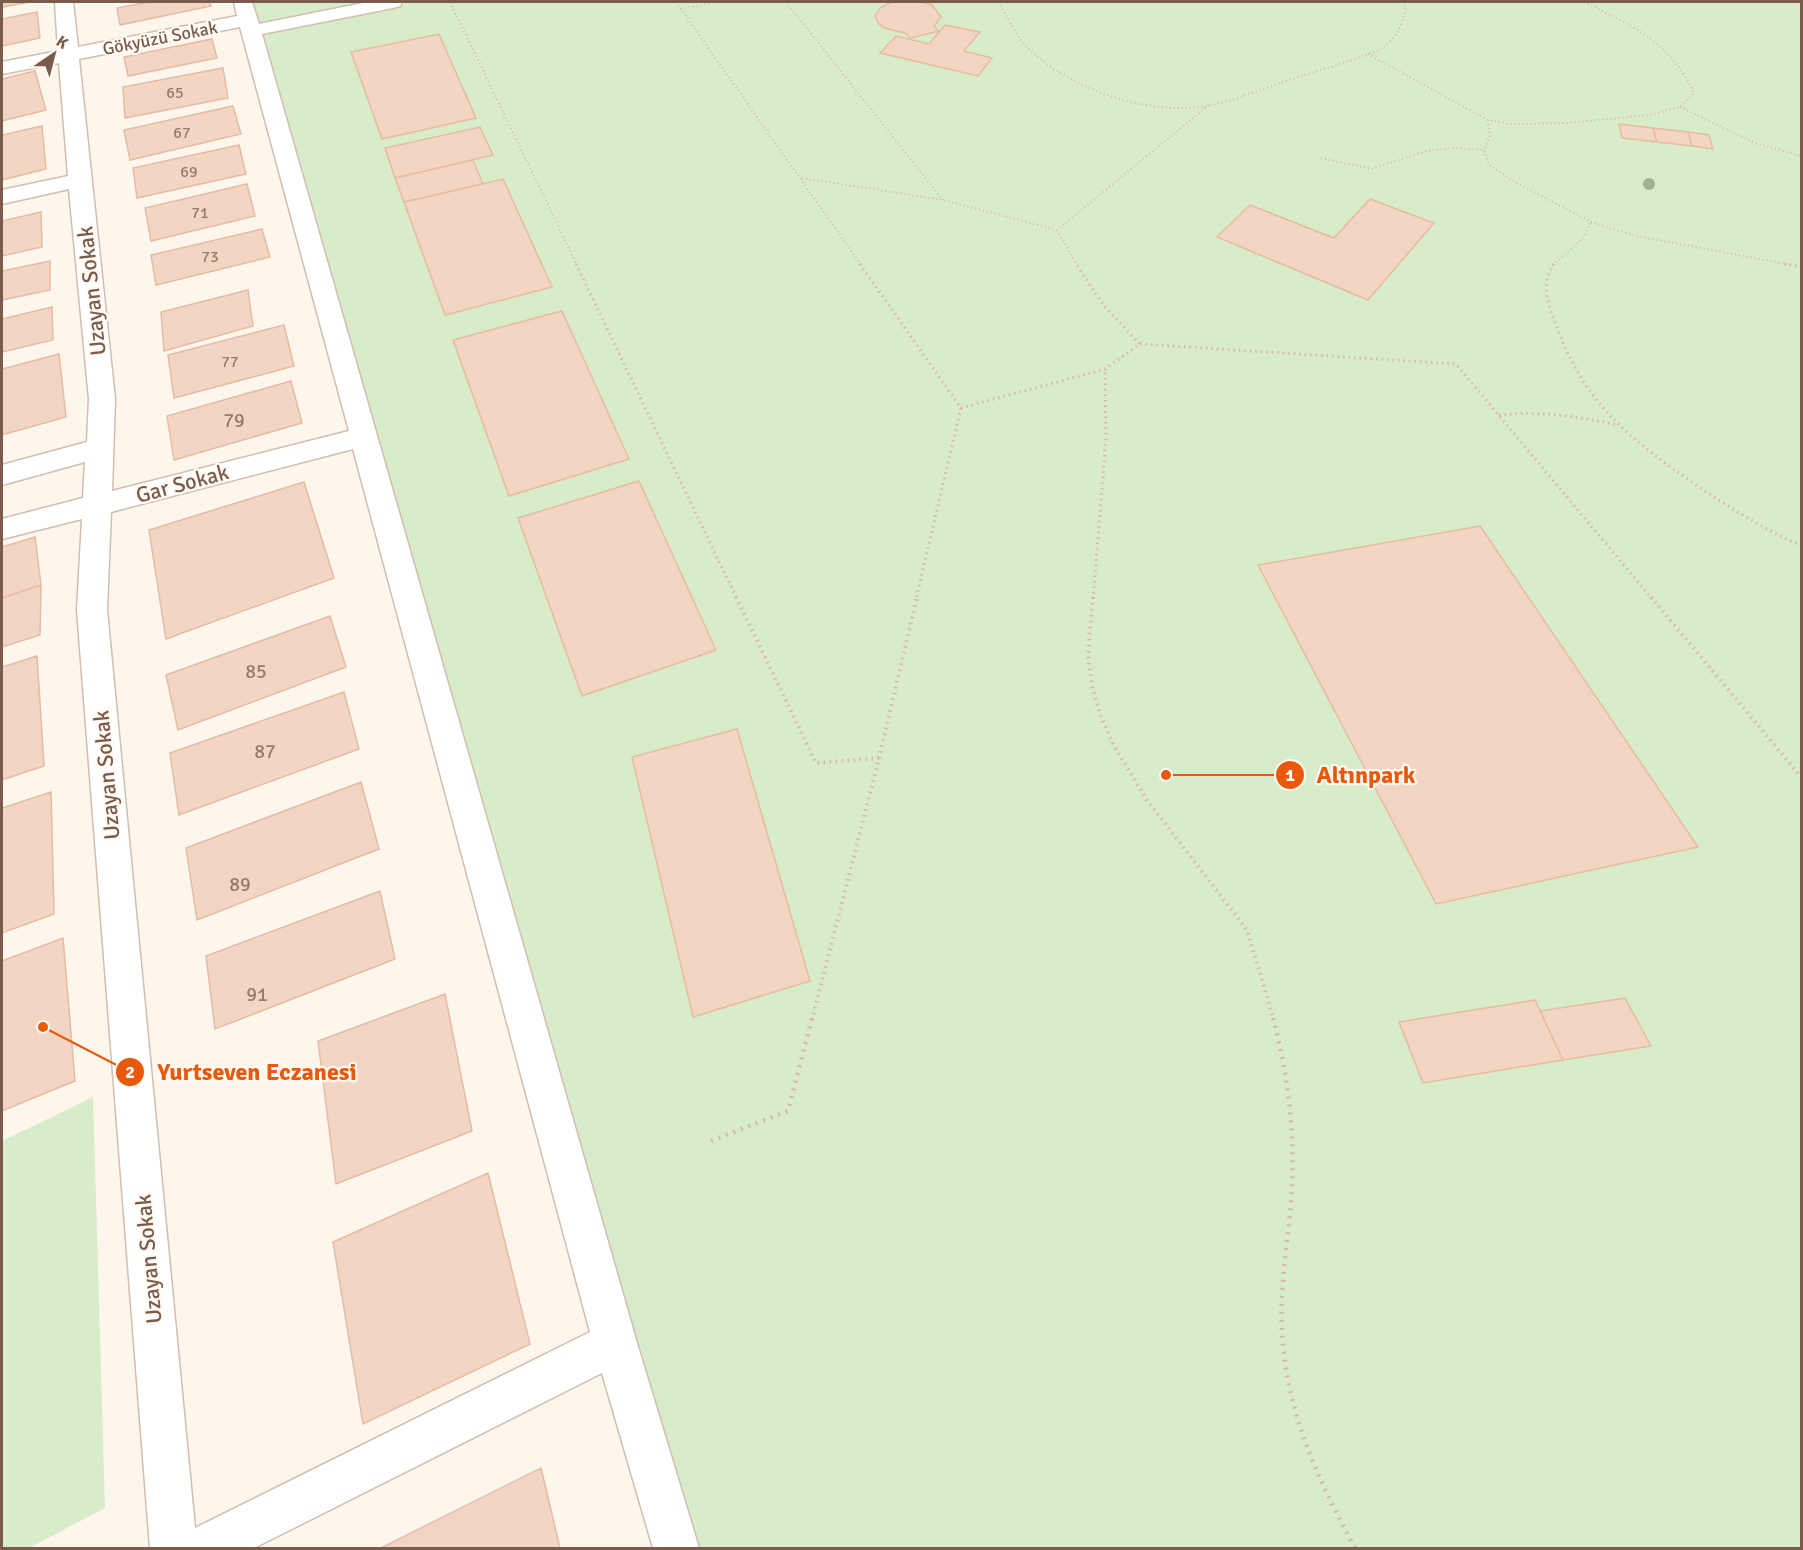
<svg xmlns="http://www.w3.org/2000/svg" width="1803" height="1550" viewBox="0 0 1803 1550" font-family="Signika,sans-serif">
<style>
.green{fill:#d8ecc9}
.building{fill:#f3d5c3;stroke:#e6bba3;stroke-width:1.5}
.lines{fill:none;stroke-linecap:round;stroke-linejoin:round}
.minor-casing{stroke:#d1beb0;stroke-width:3}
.path-far3{stroke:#d9b8a5;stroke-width:2;stroke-dasharray:1 3;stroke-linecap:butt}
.path-far2{stroke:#d9b8a5;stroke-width:3;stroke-dasharray:1.5 4;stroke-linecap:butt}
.path-far1{stroke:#d9b8a5;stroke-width:4;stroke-dasharray:1.5 4.5;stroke-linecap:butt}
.path{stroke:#d9b8a5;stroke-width:4.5;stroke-dasharray:2 6;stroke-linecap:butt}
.minor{fill:#fff;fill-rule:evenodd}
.tree{fill:#a0b28e}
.labels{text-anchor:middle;stroke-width:4.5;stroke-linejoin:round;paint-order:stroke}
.far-number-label{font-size:16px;fill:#987a6a}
.far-street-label{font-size:18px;fill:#7a5c4d;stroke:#fffaf3}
.number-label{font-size:20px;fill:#987a6a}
.street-label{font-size:22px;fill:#7a5c4d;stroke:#fffaf3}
.leader{fill:none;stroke:#e8590c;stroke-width:2}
.callout-dot{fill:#e8590c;stroke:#fffaf3;stroke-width:2}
.mark-label{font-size:18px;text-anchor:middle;font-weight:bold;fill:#fff}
.callout-label{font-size:24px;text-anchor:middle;font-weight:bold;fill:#e8590c;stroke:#fffaf3;stroke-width:4.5;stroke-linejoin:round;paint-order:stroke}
</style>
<rect width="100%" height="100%" fill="#fdf6ec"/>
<path class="green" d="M243,2H1801V1548H676L615,1343Z
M93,1097L105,1508L29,1548H2V1141Z"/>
<path class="building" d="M2,2H30L2,7Z
M148,2H209L211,6L120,25L117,8Z
M892,2H921L932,5L941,17L934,26L939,31L911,38L905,33L884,28L879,24L875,16L880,8Z
M37,12L40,38L2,46V19Z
M945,25L980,32L964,51L992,58L978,76L880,53L896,36L929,44Z
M439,34L476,118L382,139L351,52Z
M212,39L217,58L128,76L124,57Z
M223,68L228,98L125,118L123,87Z
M35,71L46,110L2,121V79Z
M233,106L241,134L130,160L124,130Z
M1619,124L1653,128L1657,142L1622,138Z
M42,126L46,169L2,180V135Z
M480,127L493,155L395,178L385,148Z
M1653,128L1688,132L1692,146L1657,142Z
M1688,132L1709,135L1713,149L1692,146Z
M239,145L246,174L137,198L133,168Z
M473,160L483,184L404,202L395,178Z
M503,179L552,287L445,315L404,202Z
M247,184L255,216L151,241L145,208Z
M1370,199L1434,223L1368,300L1217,237L1250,205L1334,238Z
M41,212L42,247L2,256V221Z
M262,229L270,257L156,285L151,255Z
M50,261V290L2,300V271Z
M248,290L253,326L164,351L161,312Z
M52,307L53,340L2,352V319Z
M562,311L629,459L509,496L453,340Z
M284,325L294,366L174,398L168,355Z
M59,354L66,417L2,435V369Z
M291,381L302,423L174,460L167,416Z
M639,481L716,650L582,696L518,518Z
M304,482L334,578L166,639L149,530Z
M1480,526L1698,847L1436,904L1258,565Z
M35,537L41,585L2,598V547Z
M41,585L40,635L2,647V598Z
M330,616L346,667L178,730L166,675Z
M37,656L44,766L2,780V667Z
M344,692L359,749L179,815L170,753Z
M737,729L810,981L693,1017L632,757Z
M361,782L379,849L197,920L186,848Z
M51,792L54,914L2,933V808Z
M380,891L395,959L215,1029L206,956Z
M63,938L75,1081L2,1111V961Z
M445,994L472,1131L336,1184L318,1041Z
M1625,998L1651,1046L1563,1060L1540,1011Z
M1535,1000L1563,1060L1423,1083L1399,1022Z
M488,1173L530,1344L363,1424L333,1242Z
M541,1468L560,1548H381Z"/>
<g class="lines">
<defs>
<path id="minor" d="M55,2H73L78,47L237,16L234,2H252L259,24L368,2H402L400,6L393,8L262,34L637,1343L699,1548H653L602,1373L254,1548H150L77,610L82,519L2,539V519L83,498L85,462L2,485V465L87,442L89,399L69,189L2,204V190L68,176L59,63L2,74V62L58,51ZM240,27L349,431L112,491L115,399L79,59ZM353,449L590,1332L195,1528L107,610L111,512Z"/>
</defs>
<use href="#minor" class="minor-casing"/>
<path class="path-far3" d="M450,2L577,265
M676,2L861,265
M786,2L943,200
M998,2C1008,17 1015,35 1028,48C1069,88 1142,114 1200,107C1232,102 1262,89 1292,79C1320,70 1350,62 1378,50C1397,40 1401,27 1406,7L1403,2
M681,9L717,2
M1368,54L1488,120L1511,124L1567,123L1650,115L1680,107L1694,93C1670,42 1633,26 1585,2
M1680,107L1755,143L1802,156
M1488,120L1490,136L1484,150L1489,165L1515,182L1591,222L1636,236L1792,265
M1321,158L1371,169L1430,150L1457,148L1484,150
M802,178L943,200L1057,230L1209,105
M1057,230L1077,265
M1553,265L1583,238L1591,222"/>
<path class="path-far2" d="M576,264L737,599
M860,264L961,408L916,599
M1554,264C1540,283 1548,305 1556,325C1585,405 1631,440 1699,487C1732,509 1765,530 1802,546
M1784,264L1802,267
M1140,344L1456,364L1652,599
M961,408L1105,369L1140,344L1104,306L1076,264
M1499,415C1540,411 1578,416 1618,425
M1093,599L1106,438L1105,369"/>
<path class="path-far1" d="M736,597L816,763L879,758
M1093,597L1088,654L1092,686L1101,717L1114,746L1147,800L1247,930L1274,1020
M1651,597L1802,778
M812,1020L879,758L917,597"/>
<path class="path" d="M1273,1018C1289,1079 1296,1140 1291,1203C1287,1250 1278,1296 1283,1344C1289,1417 1320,1484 1355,1548
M711,1141L788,1111L812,1018"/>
<use href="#minor" class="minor"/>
</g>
<circle class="tree" cx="1649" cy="184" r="6"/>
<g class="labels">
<g class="far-number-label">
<text x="175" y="98">65</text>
<text x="182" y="138">67</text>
<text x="189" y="177">69</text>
<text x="200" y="218">71</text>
<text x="210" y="262">73</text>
<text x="230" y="367">77</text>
</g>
<g class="far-street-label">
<text transform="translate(160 38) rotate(-11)" y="6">Gökyüzü Sokak</text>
</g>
<g class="number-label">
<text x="234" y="427">79</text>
<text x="256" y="678">85</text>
<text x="265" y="758">87</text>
<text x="240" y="891">89</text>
<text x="257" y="1001">91</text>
</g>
<g class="street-label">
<text transform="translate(91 291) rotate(-96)" y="8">Uzayan Sokak</text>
<text transform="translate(182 483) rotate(-15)" y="8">Gar Sokak</text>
<text transform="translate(106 775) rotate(-95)" y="8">Uzayan Sokak</text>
<text transform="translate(148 1259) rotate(-95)" y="8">Uzayan Sokak</text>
</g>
</g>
<path class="leader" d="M1166 775L1290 775M43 1027L130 1072"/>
<g class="callout-dot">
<circle cx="1166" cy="775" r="6"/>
<circle cx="43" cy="1027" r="6"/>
<circle cx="1290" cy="775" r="15"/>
<circle cx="130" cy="1072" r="15"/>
</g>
<g class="mark-label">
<text x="1290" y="781">1</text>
<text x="130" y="1078">2</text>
</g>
<g class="callout-label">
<text x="1366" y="783">Altınpark</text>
<text x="257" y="1080">Yurtseven Eczanesi</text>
</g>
<rect width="1803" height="1550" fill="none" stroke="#7a5c4d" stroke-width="6"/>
<g transform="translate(54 54) rotate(35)" stroke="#fffaf3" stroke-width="4.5" paint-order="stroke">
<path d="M0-4.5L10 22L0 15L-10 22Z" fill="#7a5c4d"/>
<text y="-9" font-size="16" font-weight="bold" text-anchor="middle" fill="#7a5c4d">K</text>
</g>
</svg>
